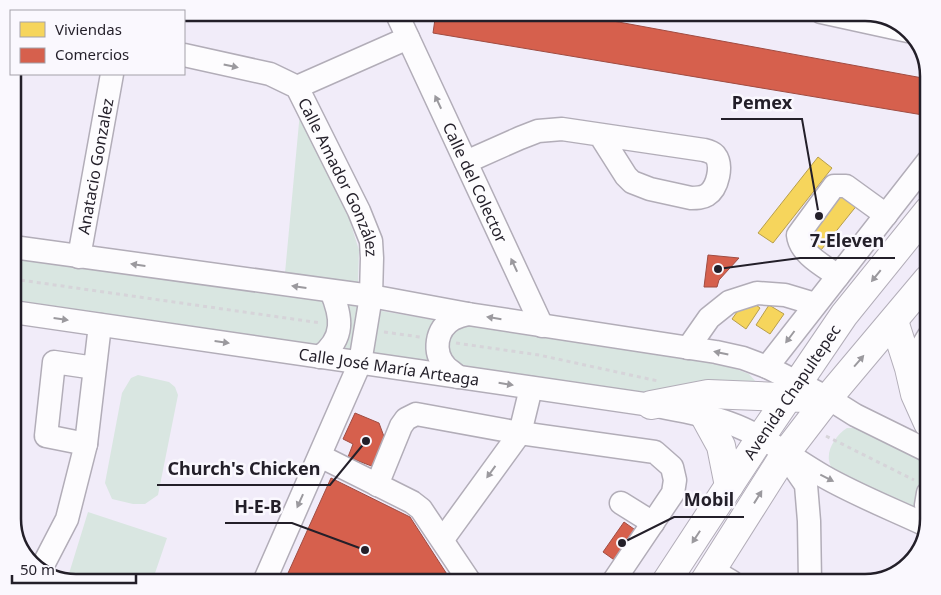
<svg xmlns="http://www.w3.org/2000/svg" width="941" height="595" viewBox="0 0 941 595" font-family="'Noto Sans',sans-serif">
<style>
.green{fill:#d9e6e1}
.homes{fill:#f6d55c;stroke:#b79e4d}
.shops{fill:#d6604d;stroke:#a04c42}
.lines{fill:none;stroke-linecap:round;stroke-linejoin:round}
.minor-casing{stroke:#b2adb8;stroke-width:25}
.major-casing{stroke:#b2adb8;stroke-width:30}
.path{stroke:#d6d4d9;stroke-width:3;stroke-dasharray:4 4;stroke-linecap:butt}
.minor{stroke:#fdfcfe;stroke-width:22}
.major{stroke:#fdfcfe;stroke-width:28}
.oneway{fill:#9b999e}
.labels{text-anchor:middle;stroke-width:5;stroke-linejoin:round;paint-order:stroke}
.street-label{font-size:16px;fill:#231f29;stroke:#faf8fe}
.rim{fill:none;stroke:#231f29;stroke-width:2.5}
.leader{fill:none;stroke:#231f29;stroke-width:2}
.callout-dot{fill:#231f29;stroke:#faf8fe;stroke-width:2}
.callout-label{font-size:18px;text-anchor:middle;font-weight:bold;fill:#231f29;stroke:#faf8fe;stroke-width:5;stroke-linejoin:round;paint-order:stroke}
</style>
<rect width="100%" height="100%" fill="#f1ecf9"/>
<path class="green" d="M300,112L347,212L359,250L358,283L285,273Z
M13,256L307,298L434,320L427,365L13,307Z
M462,326L475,327L726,365L749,374L757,383L657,393H636L469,371L448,356L450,333Z
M138,375L169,382L175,387L178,395L158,495L145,504H133L112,499L105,483L122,393L131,378Z
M847,428H857L928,460V516L835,472C821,458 833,437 847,428Z
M88,512L167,538L152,582H77L67,580Z"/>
<path class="homes" d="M818,157L832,168L773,243L758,233Z
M843,192L858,204L821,250L805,239Z
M747,298L760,308L746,329L732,319Z
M769,305L784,314L770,334L756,325Z"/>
<path class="shops" d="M311,12H337L336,17Z
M436,12H564L928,79V91L923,115L433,33Z
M708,255L739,258L719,280L717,287H704Z
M355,413L379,423L386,442L374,467L348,457L353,444L343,439Z
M331,478L410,517L452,582H284Z
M624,522L641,534L620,564L603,552Z"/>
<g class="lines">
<defs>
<g id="minor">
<path id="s1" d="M396,12L542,326"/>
<path d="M821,12L908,31"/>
<path id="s2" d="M184,55L270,74L297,87L359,211L371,241L372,258L371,296L360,363L264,582"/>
<path d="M297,87L408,38"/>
<path d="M466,162L520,138L538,131L562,129L704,150C708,151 712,152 715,155C723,165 718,188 707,195C702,198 697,198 691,198L650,189L632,182L626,176L600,135"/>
<path d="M13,247L371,296L468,314L716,352L743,358L767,367L828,398L855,415L928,451"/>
<path id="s3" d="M79,257L112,74"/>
<path d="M838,276C824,266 800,254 798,235L834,186H846L886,215"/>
<path id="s4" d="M13,312L651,405C677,410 704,414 729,423C763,435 792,458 823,476C856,495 892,509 926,525"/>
<path d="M688,348L709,318L729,302L757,293L785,295L815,304"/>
<path d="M320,357C345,338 342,317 331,291"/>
<path d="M767,367L928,161"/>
<path d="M95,368L54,362L46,436L86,444L100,325"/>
<path d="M909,368L928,337"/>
<path d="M458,377C454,373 449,370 446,367C432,352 436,329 453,319C457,317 463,315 468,314"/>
<path d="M320,456L412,502L421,509L470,582"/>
<path d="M788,459L806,485L809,521L810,582"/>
<path d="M377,485L401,426L406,419L416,414L520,433L655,452L672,467L675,480L673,493L613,582"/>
<path d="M928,493L926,505L928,515"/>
<path d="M621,503L653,523"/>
<path d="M443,539L520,433L531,388"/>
<path d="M712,570L732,582"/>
<path d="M40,571L67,519L86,444"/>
</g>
<g id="major">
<path d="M894,321L909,368L915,394L928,423"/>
<path d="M651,405L708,394L804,398"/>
<path d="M704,415L721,446L729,486"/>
<path id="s5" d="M666,582L761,437L844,315L928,211"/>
<path d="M704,582L785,454L828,398L928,279"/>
</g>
</defs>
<use href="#minor" class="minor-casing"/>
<use href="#major" class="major-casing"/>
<path class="path" d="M13,279L321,323
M384,332L420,337
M456,343L539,355L658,381
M826,436L914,480"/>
<use href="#minor" class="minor"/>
<use href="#major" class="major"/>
</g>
<defs><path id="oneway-solid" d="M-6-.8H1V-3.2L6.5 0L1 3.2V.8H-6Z" transform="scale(1.25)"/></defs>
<g class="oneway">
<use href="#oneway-solid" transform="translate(231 66) rotate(12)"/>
<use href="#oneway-solid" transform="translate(438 102) rotate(-115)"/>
<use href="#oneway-solid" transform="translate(138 265) rotate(-172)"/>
<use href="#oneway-solid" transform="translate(514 265) rotate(-115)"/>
<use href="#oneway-solid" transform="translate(876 276) rotate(129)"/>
<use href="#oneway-solid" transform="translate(299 287) rotate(-172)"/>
<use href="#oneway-solid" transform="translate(494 318) rotate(-171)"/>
<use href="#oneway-solid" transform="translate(61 319) rotate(8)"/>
<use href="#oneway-solid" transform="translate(790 337) rotate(127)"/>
<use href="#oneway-solid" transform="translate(222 342) rotate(8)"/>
<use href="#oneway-solid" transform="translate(721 353) rotate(-168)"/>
<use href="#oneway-solid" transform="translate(859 361) rotate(-49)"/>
<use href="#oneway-solid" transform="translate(506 384) rotate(9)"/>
<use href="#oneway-solid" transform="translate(491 472) rotate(126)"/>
<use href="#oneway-solid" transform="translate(827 478) rotate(27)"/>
<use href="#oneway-solid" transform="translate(758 497) rotate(-58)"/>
<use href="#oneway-solid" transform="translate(300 501) rotate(114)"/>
<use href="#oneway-solid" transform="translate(696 537) rotate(123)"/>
</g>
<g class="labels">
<g class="street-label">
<text dy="6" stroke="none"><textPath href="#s3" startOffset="92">Anatacio Gonzalez</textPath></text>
<text dy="6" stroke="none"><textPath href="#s2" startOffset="218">Calle Amador González</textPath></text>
<text dy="6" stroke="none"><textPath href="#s1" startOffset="188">Calle del Colector</textPath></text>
<text dy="6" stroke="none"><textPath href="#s4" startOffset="380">Calle José María Arteaga</textPath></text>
<text dy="6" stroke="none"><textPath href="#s5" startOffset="228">Avenida Chapultepec</textPath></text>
</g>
</g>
<path d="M0 0H941V595H0ZM76 21H865A55 55 0 0 1 920 76V519A55 55 0 0 1 865 574H76A55 55 0 0 1 21 519V76A55 55 0 0 1 76 21Z" fill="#faf8fe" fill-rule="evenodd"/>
<path class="rim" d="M76 21H865A55 55 0 0 1 920 76V519A55 55 0 0 1 865 574H76A55 55 0 0 1 21 519V76A55 55 0 0 1 76 21Z"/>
<path class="leader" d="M819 216L802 119H721M718 269L800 258H895M366 441L330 485H157M622 543L674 517H744M365 550L292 523H225"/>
<g class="callout-dot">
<circle cx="819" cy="216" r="5"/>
<circle cx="718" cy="269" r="5"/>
<circle cx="366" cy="441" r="5"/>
<circle cx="622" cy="543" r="5"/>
<circle cx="365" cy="550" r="5"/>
</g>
<g class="callout-label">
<text x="762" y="109">Pemex</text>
<text x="847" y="247">7-Eleven</text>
<text x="244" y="475">Church's Chicken</text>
<text x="709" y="506">Mobil</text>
<text x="258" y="513">H-E-B</text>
</g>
<rect x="10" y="10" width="175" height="65" fill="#faf8fe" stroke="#a4a1a9"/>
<rect x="20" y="22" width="25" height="15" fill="#f6d55c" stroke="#a4a1a9"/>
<text x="55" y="35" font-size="15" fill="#231f29">Viviendas</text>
<rect x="20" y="48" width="25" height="15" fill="#d6604d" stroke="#a4a1a9"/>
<text x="55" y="60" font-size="15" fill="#231f29">Comercios</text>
<path d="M12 575v8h124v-8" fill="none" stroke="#231f29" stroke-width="2.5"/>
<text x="20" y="575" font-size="15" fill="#231f29" stroke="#faf8fe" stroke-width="4" paint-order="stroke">50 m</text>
</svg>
